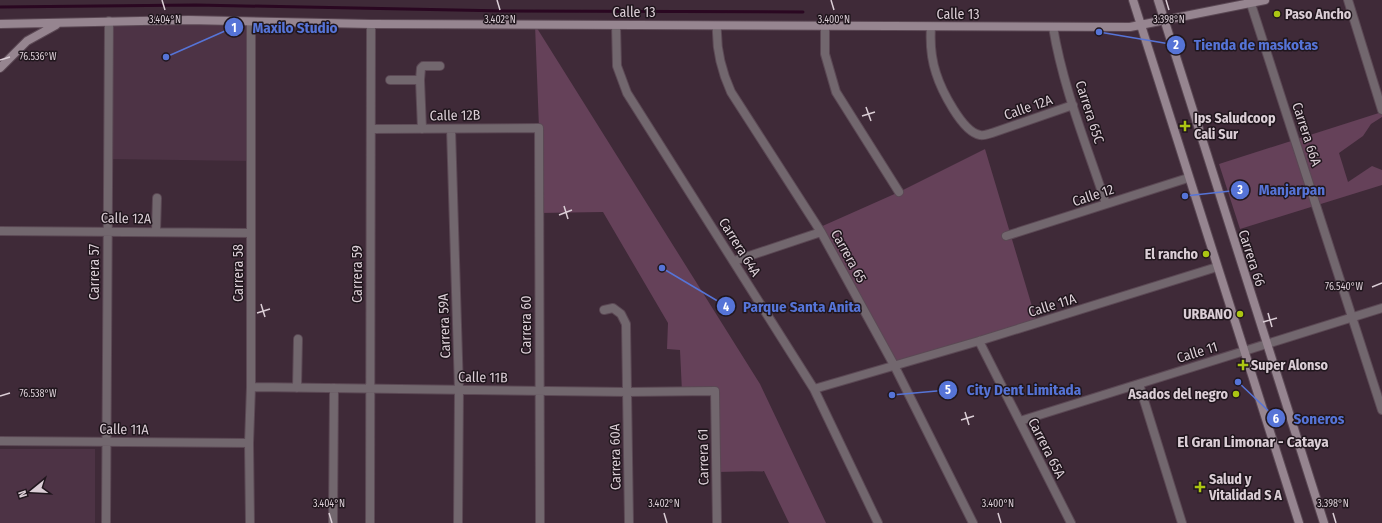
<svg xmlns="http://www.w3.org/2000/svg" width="1382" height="523" viewBox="0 0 1382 523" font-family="'Fira Sans Condensed',sans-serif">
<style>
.built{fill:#4d3345}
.green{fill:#654159}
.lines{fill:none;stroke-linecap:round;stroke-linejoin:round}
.stream{stroke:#2a0721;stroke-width:3}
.minor-casing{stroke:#5b4854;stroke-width:10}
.secondary-casing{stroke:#5b4854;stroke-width:10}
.minor{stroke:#72676e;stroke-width:8}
.secondary{stroke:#968590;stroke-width:8}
.ticks{fill:none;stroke:#dbced6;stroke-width:1.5}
.poi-dot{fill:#acc613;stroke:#20161d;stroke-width:1.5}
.labels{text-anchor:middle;stroke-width:3;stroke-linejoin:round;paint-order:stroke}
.street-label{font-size:14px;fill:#dbced6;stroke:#20161d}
.poi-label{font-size:14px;font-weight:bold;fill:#dbced6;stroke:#20161d;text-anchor:start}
.neighbourhood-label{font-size:15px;font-weight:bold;fill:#dbced6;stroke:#20161d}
.ticks-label{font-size:10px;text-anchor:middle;fill:#dbced6;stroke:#20161d;stroke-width:3;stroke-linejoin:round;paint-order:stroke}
.leader{fill:none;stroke:#5674d7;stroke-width:1.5}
.callout-dot{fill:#5674d7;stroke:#20161d;stroke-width:1.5}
.mark-label{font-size:12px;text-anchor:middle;font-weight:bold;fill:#fff}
.callout-label{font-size:15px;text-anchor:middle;font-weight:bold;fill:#5674d7;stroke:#20161d;stroke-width:3;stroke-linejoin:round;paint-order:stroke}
</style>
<rect width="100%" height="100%" fill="#3f2a38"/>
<path class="built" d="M109,21L251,22V161L108,159Z
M0,449H95V523H0Z"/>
<path class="green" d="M535,25L760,384L826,523H789L764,471L716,472L715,391L682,392L680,350L667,349L668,323L603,212L538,213L539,128Z
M1382,112V117L1371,124L1363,136L1339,153L1348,182L1372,166L1382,170V185L1240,229L1219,164Z
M985,149L1037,323L894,365L818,228L899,192Z"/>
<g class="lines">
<path class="stream" d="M0,7L196,5L506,11L803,12"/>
<defs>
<path id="minor" d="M1348,0L1382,110
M1251,4L1382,410
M616,25L617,66L627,93L814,389L878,523
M717,26C716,49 721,70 731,92L821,232L894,365L973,523
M825,26V54L836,92L899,192
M931,27C930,42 931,58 936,73C941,89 962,132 980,135C983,136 988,134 992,133L1073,105
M1053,27C1063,88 1087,146 1106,204
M390,80H420L422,129
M420,80L421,68L423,66H440
M371,129L539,128L540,523
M451,129L459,390L458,523
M0,231L251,233
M156,231L157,198
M1006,236L1188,178
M734,261L821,232
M604,310L613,308L621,314L626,324L629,523
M979,341L1071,523
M1139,384L1182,523
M251,387L627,392L715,391L717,523
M297,388L298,339
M814,389L979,341L1217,267
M1020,421L1382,308
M0,441L249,443
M106,523L109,21
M250,523L249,443L251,387V22
M333,523L334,388
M370,523L371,24"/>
<path id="secondary" d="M1133,0L1299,523
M1158,0L1324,523
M0,24L188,20L371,24L1130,27L1265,0
M0,68L27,41L56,25"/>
</defs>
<use href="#minor" class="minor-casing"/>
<use href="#secondary" class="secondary-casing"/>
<use href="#minor" class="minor"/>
<use href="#secondary" class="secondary"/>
</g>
<path class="ticks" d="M162,0L165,10M497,0L500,10M831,0L834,10M1166,0L1169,10M0,60L10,57M866,107L871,121M862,116L875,112M564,206L568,219M559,215L572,210M1372,287L1382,283M261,304L265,317M257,313L270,309M1268,313L1272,327M1263,322L1277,318M0,396L10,393M965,412L969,425M961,420L974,416M329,513L332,523M664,513L667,523M998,513L1001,523M1333,513L1336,523"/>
<g class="poi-dot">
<circle cx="1277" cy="14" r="4"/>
<path d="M1183 120h4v4h4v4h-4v4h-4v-4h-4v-4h4z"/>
<circle cx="1206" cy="254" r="4"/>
<circle cx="1240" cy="314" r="4"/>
<path d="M1241 359h4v4h4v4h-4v4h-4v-4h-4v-4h4z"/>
<circle cx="1236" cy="394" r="4"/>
<path d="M1198 481h4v4h4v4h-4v4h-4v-4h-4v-4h4z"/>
</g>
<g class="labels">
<g class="street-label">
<text x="634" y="17">Calle 13</text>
<text x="958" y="19">Calle 13</text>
<text transform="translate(1028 107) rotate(-19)" y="5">Calle 12A</text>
<text transform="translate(1090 112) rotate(72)" y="5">Carrera 65C</text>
<text transform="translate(455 115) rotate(-1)" y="5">Calle 12B</text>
<text transform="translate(1307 134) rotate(72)" y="5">Carrera 66A</text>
<text transform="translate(1093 195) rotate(-18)" y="5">Calle 12</text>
<text transform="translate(126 218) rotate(1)" y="5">Calle 12A</text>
<text transform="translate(740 247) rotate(58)" y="5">Carrera 64A</text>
<text transform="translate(849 256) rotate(61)" y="5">Carrera 65</text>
<text transform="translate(1252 258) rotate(72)" y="5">Carrera 66</text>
<text transform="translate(94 272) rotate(-90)" y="5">Carrera 57</text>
<text transform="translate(238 273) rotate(-90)" y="5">Carrera 58</text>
<text transform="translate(357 274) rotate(-90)" y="5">Carrera 59</text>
<text transform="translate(1052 305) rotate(-17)" y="5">Calle 11A</text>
<text transform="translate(526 325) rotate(-90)" y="5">Carrera 60</text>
<text transform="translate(444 326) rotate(-92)" y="5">Carrera 59A</text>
<text transform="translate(1197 352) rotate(-17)" y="5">Calle 11</text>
<text transform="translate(483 377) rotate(1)" y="5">Calle 11B</text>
<text transform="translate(124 429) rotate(1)" y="5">Calle 11A</text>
<text transform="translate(1047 448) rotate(63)" y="5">Carrera 65A</text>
<text transform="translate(615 457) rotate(-91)" y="5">Carrera 60A</text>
<text transform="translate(703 457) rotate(-91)" y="5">Carrera 61</text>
</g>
<g class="poi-label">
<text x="1285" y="19">Paso Ancho</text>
<text x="1194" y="123">Ips Saludcoop<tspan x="1194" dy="16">Cali Sur</tspan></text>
<text x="1198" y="259" text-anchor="end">El rancho</text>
<text x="1232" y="319" text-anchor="end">URBANO</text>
<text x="1251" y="370">Super Alonso</text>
<text x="1228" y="399" text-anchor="end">Asados del negro</text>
<text x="1209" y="484">Salud y<tspan x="1209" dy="16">Vitalidad S A</tspan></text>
</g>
<g class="neighbourhood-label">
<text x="1253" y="447">El Gran Limonar - Cataya</text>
</g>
</g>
<g class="ticks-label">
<text x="165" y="23">3.404°N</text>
<text x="500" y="23">3.402°N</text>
<text x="834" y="23">3.400°N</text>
<text x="1169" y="23">3.398°N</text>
<text x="38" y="60">76.536°W</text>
<text x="1344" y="290">76.540°W</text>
<text x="38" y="397">76.538°W</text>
<text x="329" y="507">3.404°N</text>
<text x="664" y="507">3.402°N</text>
<text x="998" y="507">3.400°N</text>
<text x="1333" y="507">3.398°N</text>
</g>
<path class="leader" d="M166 57L234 27M1099 32L1176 45M1185 196L1240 190M662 268L726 306M892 395L948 390M1238 382L1276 418"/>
<g class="callout-dot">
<circle cx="166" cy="57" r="4"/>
<circle cx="1099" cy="32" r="4"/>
<circle cx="1185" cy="196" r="4"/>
<circle cx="662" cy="268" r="4"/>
<circle cx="892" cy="395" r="4"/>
<circle cx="1238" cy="382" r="4"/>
<circle cx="234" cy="27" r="10"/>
<circle cx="1176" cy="45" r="10"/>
<circle cx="1240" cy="190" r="10"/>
<circle cx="726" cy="306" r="10"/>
<circle cx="948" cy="390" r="10"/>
<circle cx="1276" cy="418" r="10"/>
</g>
<g class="mark-label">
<text x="234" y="32">1</text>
<text x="1176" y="49">2</text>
<text x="1240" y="194">3</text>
<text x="726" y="311">4</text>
<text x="948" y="394">5</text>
<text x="1276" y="423">6</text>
</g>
<g class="callout-label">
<text x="295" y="33">Maxilo Studio</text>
<text x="1256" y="50">Tienda de maskotas</text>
<text x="1292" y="195">Manjarpan</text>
<text x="802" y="312">Parque Santa Anita</text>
<text x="1024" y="395">City Dent Limitada</text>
<text x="1319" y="424">Soneros</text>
</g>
<g transform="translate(32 491) rotate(252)" stroke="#20161d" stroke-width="3" paint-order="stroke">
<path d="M0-3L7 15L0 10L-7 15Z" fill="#dbced6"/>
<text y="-6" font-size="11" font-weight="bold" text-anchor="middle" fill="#dbced6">N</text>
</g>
</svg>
